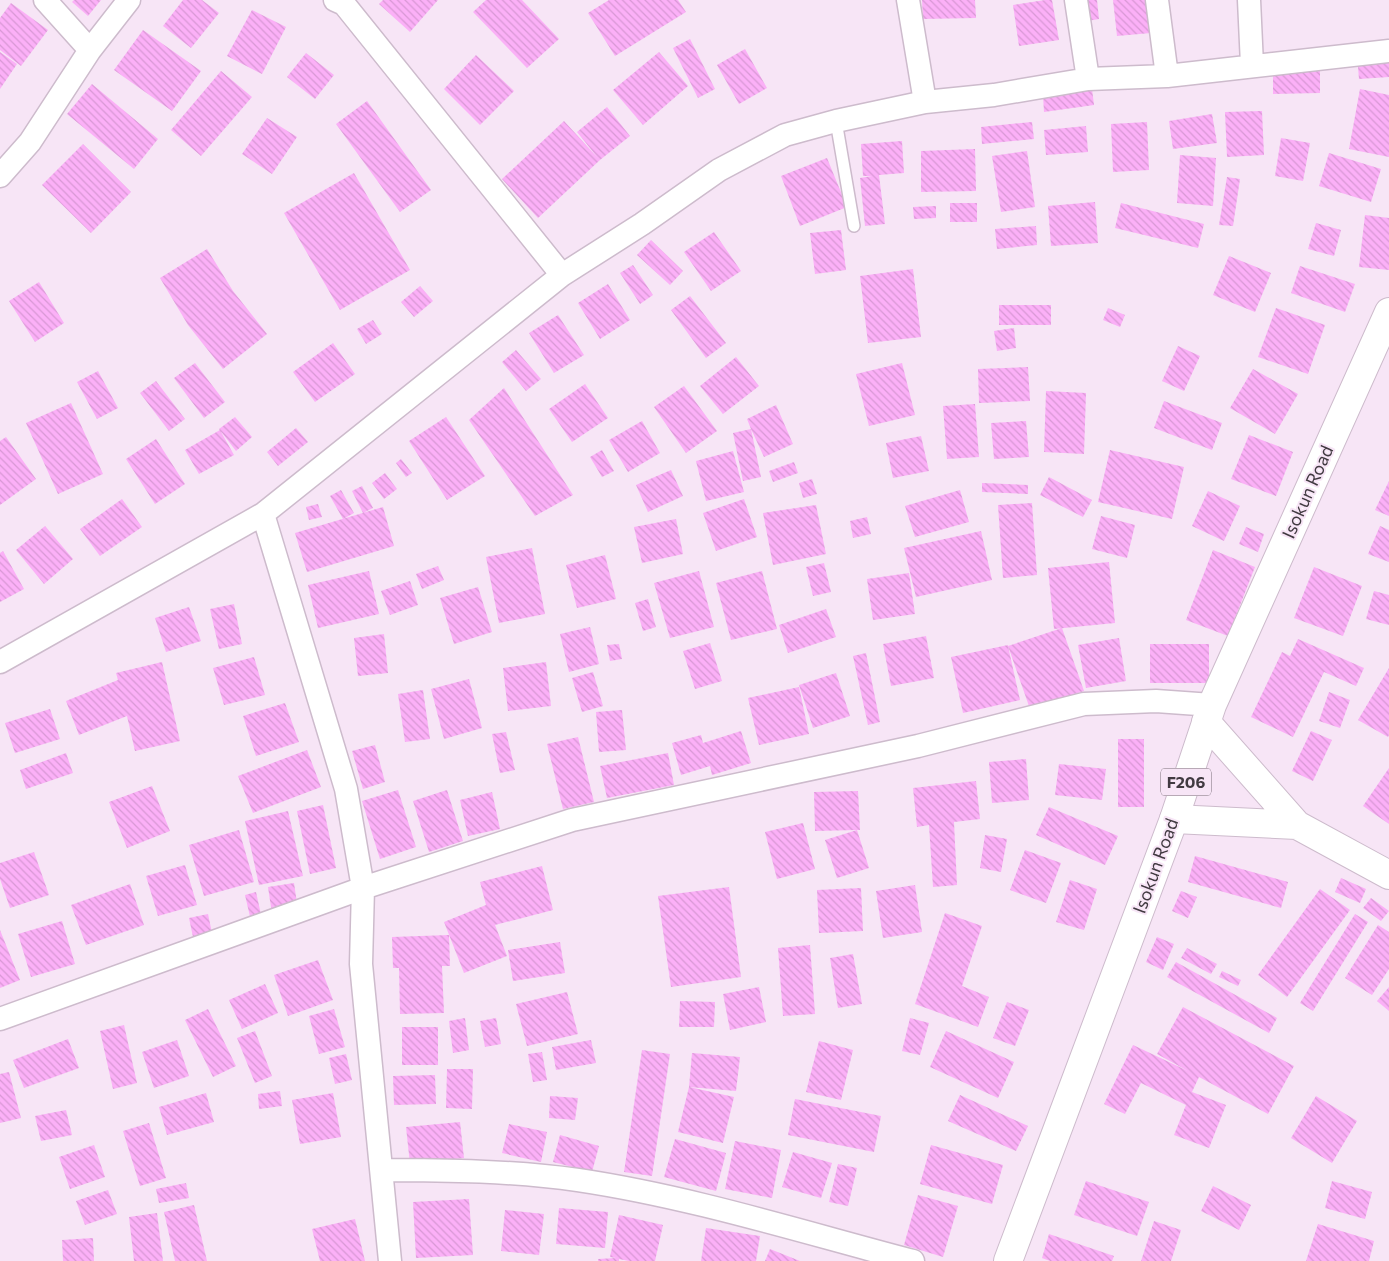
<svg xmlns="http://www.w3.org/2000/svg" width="1389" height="1261" viewBox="0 0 1389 1261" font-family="Commissioner,sans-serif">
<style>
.building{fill:url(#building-back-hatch)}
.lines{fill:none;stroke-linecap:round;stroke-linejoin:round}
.lane-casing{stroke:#cdbbcc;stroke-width:14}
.street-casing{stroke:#cdbbcc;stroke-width:25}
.secondary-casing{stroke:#cdbbcc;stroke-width:30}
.primary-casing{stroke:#cdbbcc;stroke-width:30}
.lane{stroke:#fff;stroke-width:11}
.street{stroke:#fff;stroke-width:22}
.secondary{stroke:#fff;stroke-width:28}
.primary{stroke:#fff;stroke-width:28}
.labels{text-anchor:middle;stroke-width:4;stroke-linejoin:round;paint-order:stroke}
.shield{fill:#f7e5f6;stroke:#786d77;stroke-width:1}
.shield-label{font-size:16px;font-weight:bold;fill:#413a41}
.street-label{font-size:18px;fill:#413a41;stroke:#f7e5f6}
</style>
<defs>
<pattern id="building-back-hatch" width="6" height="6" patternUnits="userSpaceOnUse" patternTransform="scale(1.25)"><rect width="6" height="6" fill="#fbb0f7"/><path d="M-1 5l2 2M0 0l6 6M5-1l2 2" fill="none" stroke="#d898d5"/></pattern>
</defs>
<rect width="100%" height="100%" fill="#f7e5f6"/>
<path class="building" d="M74,0H101L88,16L72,2Z
M183,0H202L219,13L191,48L163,26Z
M383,0H438L410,32L379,4Z
M486,0H522L559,39L527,68L473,12Z
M609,0H678L686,12L615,56L588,13Z
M922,0H975L976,18L923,19Z
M1045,0H1052L1059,40L1019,46L1013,5Z
M1078,0H1097L1099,19L1081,22Z
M1113,0H1148L1151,33L1117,36Z
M11,3L48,30L21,66L0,50V18Z
M252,10L286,27L262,74L227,56Z
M143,30L201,71L172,111L114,70Z
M690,39L715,89L698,98L673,48Z
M745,49L767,88L739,104L717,65Z
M0,52L17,64L0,89Z
M659,52L688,86L643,125L613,90Z
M1389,52V77L1359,79L1357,55Z
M306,53L334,75L315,99L287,77Z
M476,55L514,91L480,125L444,89Z
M221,71L252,97L201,156L171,130Z
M1320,71V93L1273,94V72Z
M92,84L158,139L134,169L67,114Z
M1092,89L1094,105L1044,112L1043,95Z
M1360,89L1389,95V157L1349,149Z
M367,101L431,190L400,212L336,124Z
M607,107L630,136L600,160L538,218L502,179L564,121L598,158L577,132Z
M1262,111L1264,155L1227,157L1225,112Z
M1212,114L1217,143L1173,149L1169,121Z
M267,118L297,137L272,174L242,154Z
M1032,122L1034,139L982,144L981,127Z
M1147,122L1149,170L1113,172L1111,124Z
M1086,126L1088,152L1046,155L1044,130Z
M1281,138L1310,143L1303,181L1275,176Z
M902,141L904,173L879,175L885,224L865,226L860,178L872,176H863L861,144Z
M83,144L131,192L91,233L42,185Z
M975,149L976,191L921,192V151Z
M1027,151L1035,207L1001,212L992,156Z
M1329,153L1381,169L1371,202L1319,186Z
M1180,155L1216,158L1213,206L1177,203Z
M827,158L847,207L800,226L781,176Z
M354,173L410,270L340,310L284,213Z
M1227,177L1240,179L1233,226L1219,225Z
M1095,202L1098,243L1051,246L1048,206Z
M950,203H977V222H950Z
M1121,203L1204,224L1198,248L1115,228Z
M936,206V218L914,219L913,207Z
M1365,215L1389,218V270L1359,267Z
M1316,223L1341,230L1334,256L1308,249Z
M1036,226L1037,245L997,249L995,229Z
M841,230L846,270L815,274L810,233Z
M714,232L741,271L711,291L684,252Z
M651,240L683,271L670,285L637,255Z
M207,249L233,291L267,334L223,369L188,325L160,278Z
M1229,256L1271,273L1255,312L1213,295Z
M633,265L653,295L640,304L620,273Z
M1300,266L1355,284L1345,312L1291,293Z
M913,269L921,337L868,343L860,276Z
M39,282L64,323L35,342L9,301Z
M608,284L630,320L600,339L578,303Z
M420,286L433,301L414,317L401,302Z
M690,296L726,343L706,358L671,310Z
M999,305H1051V325H999Z
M1108,308L1125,315L1120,327L1103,320Z
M1276,308L1325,325L1308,374L1258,357Z
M558,315L584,355L554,373L529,333Z
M373,320L382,334L366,344L357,329Z
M1014,328L1016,348L997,351L994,331Z
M333,343L355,374L315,402L293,372Z
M1178,346L1200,356L1184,391L1162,381Z
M516,350L541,379L526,391L502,362Z
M736,357L759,386L723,414L700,386Z
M195,363L225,402L204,418L174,378Z
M902,363L915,415L869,426L856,374Z
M1028,367L1030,401L979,403L978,369Z
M1253,369L1298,394L1275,434L1230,408Z
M98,371L118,408L97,419L77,382Z
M156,381L185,419L169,431L140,393Z
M585,384L608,418L572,442L549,409Z
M684,386L717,431L686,453L654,407Z
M504,388L573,495L535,516L469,420Z
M1046,391L1086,393L1084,454L1044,452Z
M1164,401L1222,423L1212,450L1154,428Z
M71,403L103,474L58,494L26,423Z
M975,404L979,457L947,459L943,406Z
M776,405L793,444L764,457L751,429L761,477L743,481L733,433L751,429L747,419Z
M235,417L252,437L236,451L219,429Z
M446,417L485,476L447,500L409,441Z
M642,421L660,453L628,472L609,440Z
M1026,421L1029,457L994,459L991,423Z
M296,428L308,442L278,466L267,452Z
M220,430L234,455L199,474L185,450Z
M1249,435L1293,452L1276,496L1231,479Z
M921,436L929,471L893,478L886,443Z
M6,437L36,479L0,505V441Z
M156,439L185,484L155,504L126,459Z
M602,450L614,471L602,477L590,457Z
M1110,450L1184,467L1172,519L1098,502Z
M733,451L744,492L706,501L696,461Z
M401,459L412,473L406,477L396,463Z
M794,462L798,473L773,482L769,471Z
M671,470L683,496L648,512L636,485Z
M385,473L397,489L384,499L372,483Z
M1049,477L1092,500L1083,517L1040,495Z
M812,479L817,494L803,498L799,483Z
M1389,481V516L1375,510Z
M982,483L1028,485V494L982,492Z
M362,486L373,508L363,513L352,491Z
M341,490L354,513L343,519L330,496Z
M960,490L969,522L915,537L905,506Z
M1208,491L1240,506L1224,541L1192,526Z
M122,499L142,527L100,556L80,529Z
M744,499L757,537L716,551L703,513Z
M1032,503L1037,575L1003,578L998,505Z
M318,504L322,517L309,520L306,507Z
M816,505L826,554L773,565L763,513Z
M383,507L394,546L307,572L295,533Z
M1101,516L1135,525L1127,558L1092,549Z
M867,517L871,534L853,538L850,521Z
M676,519L683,554L642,563L634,527Z
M45,526L73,559L44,584L16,550Z
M1380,526L1389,530V562L1368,554Z
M1246,527L1264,534L1258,552L1239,544Z
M981,531L992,580L916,597L904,548Z
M532,548L545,614L499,623L486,557Z
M1213,550L1255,567L1228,636L1186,620Z
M3,551L24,589L0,602V553Z
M605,555L616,599L577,608L566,565Z
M1109,562L1115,623L1054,629L1048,568Z
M824,563L831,592L813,596L806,567Z
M438,566L444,580L422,589L416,574Z
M1314,567L1362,586L1343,636L1294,618Z
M369,571L379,614L318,628L308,585Z
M699,571L714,627L670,638L654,583Z
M762,571L777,629L731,640L716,583Z
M909,573L915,614L873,620L867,579Z
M410,581L418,605L390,615L381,591Z
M478,587L492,632L454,644L440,598Z
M1374,591L1389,595V625L1366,619Z
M648,599L656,627L643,631L635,603Z
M234,604L242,644L219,649L210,609Z
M189,607L201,641L166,652L155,618Z
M826,609L836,637L788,653L779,625Z
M590,627L599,664L569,672L560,634Z
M1062,628L1084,691L1030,709L1008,646L1020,700L963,713L951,657L1008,645V646Z
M384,634L388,673L358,676L354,638Z
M926,636L934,678L891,686L883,644Z
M1119,638L1126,681L1086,688L1078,645Z
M1298,639L1364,668L1356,686L1324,672L1293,737L1251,717L1282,652L1290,656Z
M710,643L722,681L695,689L683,651Z
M619,644L622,659L610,661L607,645Z
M1150,644H1209V683H1150Z
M866,653L880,722L868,725L853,656Z
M254,657L265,695L224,705L213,668Z
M162,662L180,741L135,751L127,716L79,735L66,701L118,680L116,673Z
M546,662L551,706L508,711L503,668Z
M1389,668V735L1388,737L1358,720Z
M593,672L603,706L582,712L572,678Z
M836,673L850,716L813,728L799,685Z
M469,679L482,728L444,739L431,689Z
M799,687L809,734L759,745L748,698Z
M423,690L430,739L405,742L398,694Z
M1329,692L1350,700L1340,728L1319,721Z
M285,703L299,742L256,756L243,716Z
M50,709L60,739L15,753L5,723Z
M622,710L626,750L599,752L596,712Z
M741,731L751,763L712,775L710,766L681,775L672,743L701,735L703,743Z
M1311,731L1332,740L1313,781L1292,771Z
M506,732L515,770L500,773L492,734Z
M578,737L594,802L563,809L547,744Z
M1118,739H1144V807H1118Z
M375,745L385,782L363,789L352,751Z
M307,750L321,787L253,813L238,776Z
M66,753L73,773L26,789L20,770Z
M668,753L674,785L607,798L600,766Z
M1026,759L1029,800L992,803L989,762Z
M1059,764L1106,769L1102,800L1055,795Z
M1389,768V824L1363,806Z
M976,781L980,819L954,822L957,885L933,887L929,825L917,827L913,788Z
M152,786L170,831L127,848L109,802Z
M398,790L416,847L380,859L362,801Z
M447,790L463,841L429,852L413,801Z
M858,791L860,830H857L869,868L837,878L825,840L857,830L815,831L814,792Z
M492,792L500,829L468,836L460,800Z
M323,805L336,868L310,874L297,811Z
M1049,807L1118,836L1105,865L1036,835Z
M288,811L303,876L259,885L245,821Z
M803,823L815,869L777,879L765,832Z
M239,830L254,882L204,896L189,845Z
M985,835L1007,839L1001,872L980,868Z
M1025,850L1061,863L1046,903L1010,890Z
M34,852L49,895L10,908L0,879V863Z
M1195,856L1288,882L1281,908L1188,882Z
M185,865L197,905L158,916L146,876Z
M542,866L553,910L495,925L507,956L464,973L444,922L486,905L480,882Z
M1341,878L1366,889L1360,903L1335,892Z
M1070,880L1097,889L1084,930L1056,922Z
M294,883L298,910L272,914L268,887Z
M130,884L144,925L86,945L71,905Z
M915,885L922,932L883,938L876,891Z
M729,887L741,977L671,987L658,896Z
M861,888L863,931L819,933L817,890Z
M1320,889L1350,910L1287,997L1258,975Z
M1181,891L1197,897L1188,918L1172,911Z
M256,892L262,919L251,921L245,895Z
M1371,898L1389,911L1381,921L1363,908Z
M945,913L982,926L962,986L989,997L978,1027L915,1004Z
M208,914L212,933L193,937L189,918Z
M1355,914L1368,922L1313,1011L1300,1003Z
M62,921L75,964L31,977L18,934Z
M1378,925L1389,932V969L1372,995L1345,978Z
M0,930L20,980L0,988Z
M449,935L450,966H442L444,1013L400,1014L399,968H393L392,937Z
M1157,937L1174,944L1163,970L1146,962Z
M560,942L565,973L513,981L508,950Z
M810,945L815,1014L783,1016L778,948Z
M1187,948L1217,964L1211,974L1181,958Z
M853,954L862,1004L838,1008L830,958Z
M318,960L333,1000L288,1016L274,975Z
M1176,962L1277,1018L1269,1033L1167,977Z
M1222,971L1241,980L1238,986L1219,977Z
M265,984L278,1013L242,1029L229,1000Z
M759,987L766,1022L730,1030L723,994Z
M1389,987V1011L1377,1001Z
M567,992L578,1034L527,1046L516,1004Z
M680,1001L715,1002L714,1027H679Z
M1007,1002L1029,1010L1015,1046L993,1038Z
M1183,1007L1294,1066L1268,1114L1199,1077L1192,1092L1226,1105L1209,1148L1174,1135L1186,1105L1141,1083L1125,1114L1104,1104L1133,1045L1188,1071L1157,1054Z
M208,1009L236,1066L213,1077L185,1020Z
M334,1009L345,1047L319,1054L309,1016Z
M465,1018L469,1050L453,1053L449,1021Z
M496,1018L501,1044L485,1047L480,1021Z
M910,1018L929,1023L920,1055L902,1051Z
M124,1025L137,1083L113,1089L100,1031Z
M402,1027H438V1065H402Z
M255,1031L272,1076L255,1083L237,1038Z
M946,1031L1014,1062L998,1098L930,1067Z
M68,1039L79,1068L24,1088L13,1060Z
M177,1040L189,1076L154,1088L142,1052Z
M591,1040L596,1063L556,1070L552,1047Z
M819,1041L853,1050L841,1100L806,1092Z
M642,1050L670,1054L652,1176L624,1172Z
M542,1052L547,1080L533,1082L528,1054Z
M692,1053L740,1057L736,1091L689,1087Z
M346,1054L352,1080L335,1084L329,1058Z
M447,1069H473L472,1109L446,1108Z
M9,1072L21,1118L0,1123V1074Z
M435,1075L436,1104L394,1105L393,1076Z
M689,1087L734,1097L723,1143L678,1132Z
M280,1091L282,1106L259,1109L258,1094Z
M206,1093L214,1122L167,1135L159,1107Z
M333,1093L341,1137L300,1144L292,1100Z
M960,1095L1028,1126L1016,1151L948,1121Z
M550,1096L578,1098L575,1120L549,1118Z
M1316,1096L1357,1121L1332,1163L1291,1138Z
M795,1099L881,1116L874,1152L788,1135Z
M66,1110L72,1135L41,1141L35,1116Z
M460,1122L464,1158L410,1164L406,1127Z
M149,1123L166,1178L140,1186L123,1131Z
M509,1124L547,1132L541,1162L502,1153Z
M560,1135L599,1146L592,1172L553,1162Z
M675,1139L726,1153L716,1191L664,1177Z
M735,1141L781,1150L772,1198L725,1189Z
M94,1145L105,1177L70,1189L59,1157Z
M931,1145L1003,1165L992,1204L920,1184Z
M793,1152L832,1163L821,1198L782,1187Z
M838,1164L857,1168L848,1206L829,1202Z
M1086,1181L1149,1202L1137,1236L1074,1215Z
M1332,1181L1372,1192L1365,1219L1325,1208Z
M186,1183L189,1198L159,1203L156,1189Z
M1213,1186L1251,1205L1239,1230L1201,1211Z
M108,1190L117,1214L85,1225L76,1201Z
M918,1195L958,1206L943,1257L904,1245Z
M469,1199L473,1255L416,1258L413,1202Z
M194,1205L207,1261H175L164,1212Z
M559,1208L608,1212L605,1248L556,1244Z
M505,1210L544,1214L539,1255L501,1251Z
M157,1213L163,1261H134L129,1217Z
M619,1215L663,1225L655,1261H629L619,1259V1261H598V1259L616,1258L610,1257Z
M355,1219L365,1261H320L312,1229Z
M1154,1221L1181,1230L1171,1261H1141Z
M1318,1224L1374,1241L1369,1261H1306Z
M706,1228L760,1236L756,1261H701Z
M1049,1234L1114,1256L1112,1261H1050L1042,1258Z
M93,1238L94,1261H63L62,1240Z
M770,1249L800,1261H765Z"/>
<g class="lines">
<defs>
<path id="lane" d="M836,121L854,226"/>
<path id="street" d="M45,0L90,50
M335,0L344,4L562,275
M908,0L925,102
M1076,0L1088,79
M1157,0L1167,76
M1249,0L1252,65
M0,176L30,142L90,50L129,0
M263,514L346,789L363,888L361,964L390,1261
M0,662L263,514L562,275L642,224L719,170L785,135L836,121L925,102L994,95L1088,79L1167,76L1389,51
M0,1019L363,888L572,820L918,746L1084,704L1156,701L1212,705
M382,1170C448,1170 513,1171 578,1180C692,1197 802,1232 913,1261"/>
<path id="secondary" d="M1206,722L1297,825L1389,875
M1174,819L1297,825"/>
<path id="primary" d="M1008,1261L1174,819L1212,705L1389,312"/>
</defs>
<use href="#lane" class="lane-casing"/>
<use href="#street" class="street-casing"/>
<use href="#secondary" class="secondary-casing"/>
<use href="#primary" class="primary-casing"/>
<use href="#lane" class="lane"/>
<use href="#street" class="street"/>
<use href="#secondary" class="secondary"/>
<use href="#primary" class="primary"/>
</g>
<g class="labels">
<rect class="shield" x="1161" y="768.5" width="50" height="27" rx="4"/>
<g class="shield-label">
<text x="1186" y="788">F206</text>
</g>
<g class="street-label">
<text transform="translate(1308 492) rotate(-66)" y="6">Isokun Road</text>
<text transform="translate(1156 866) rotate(-70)" y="6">Isokun Road</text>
</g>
</g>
</svg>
